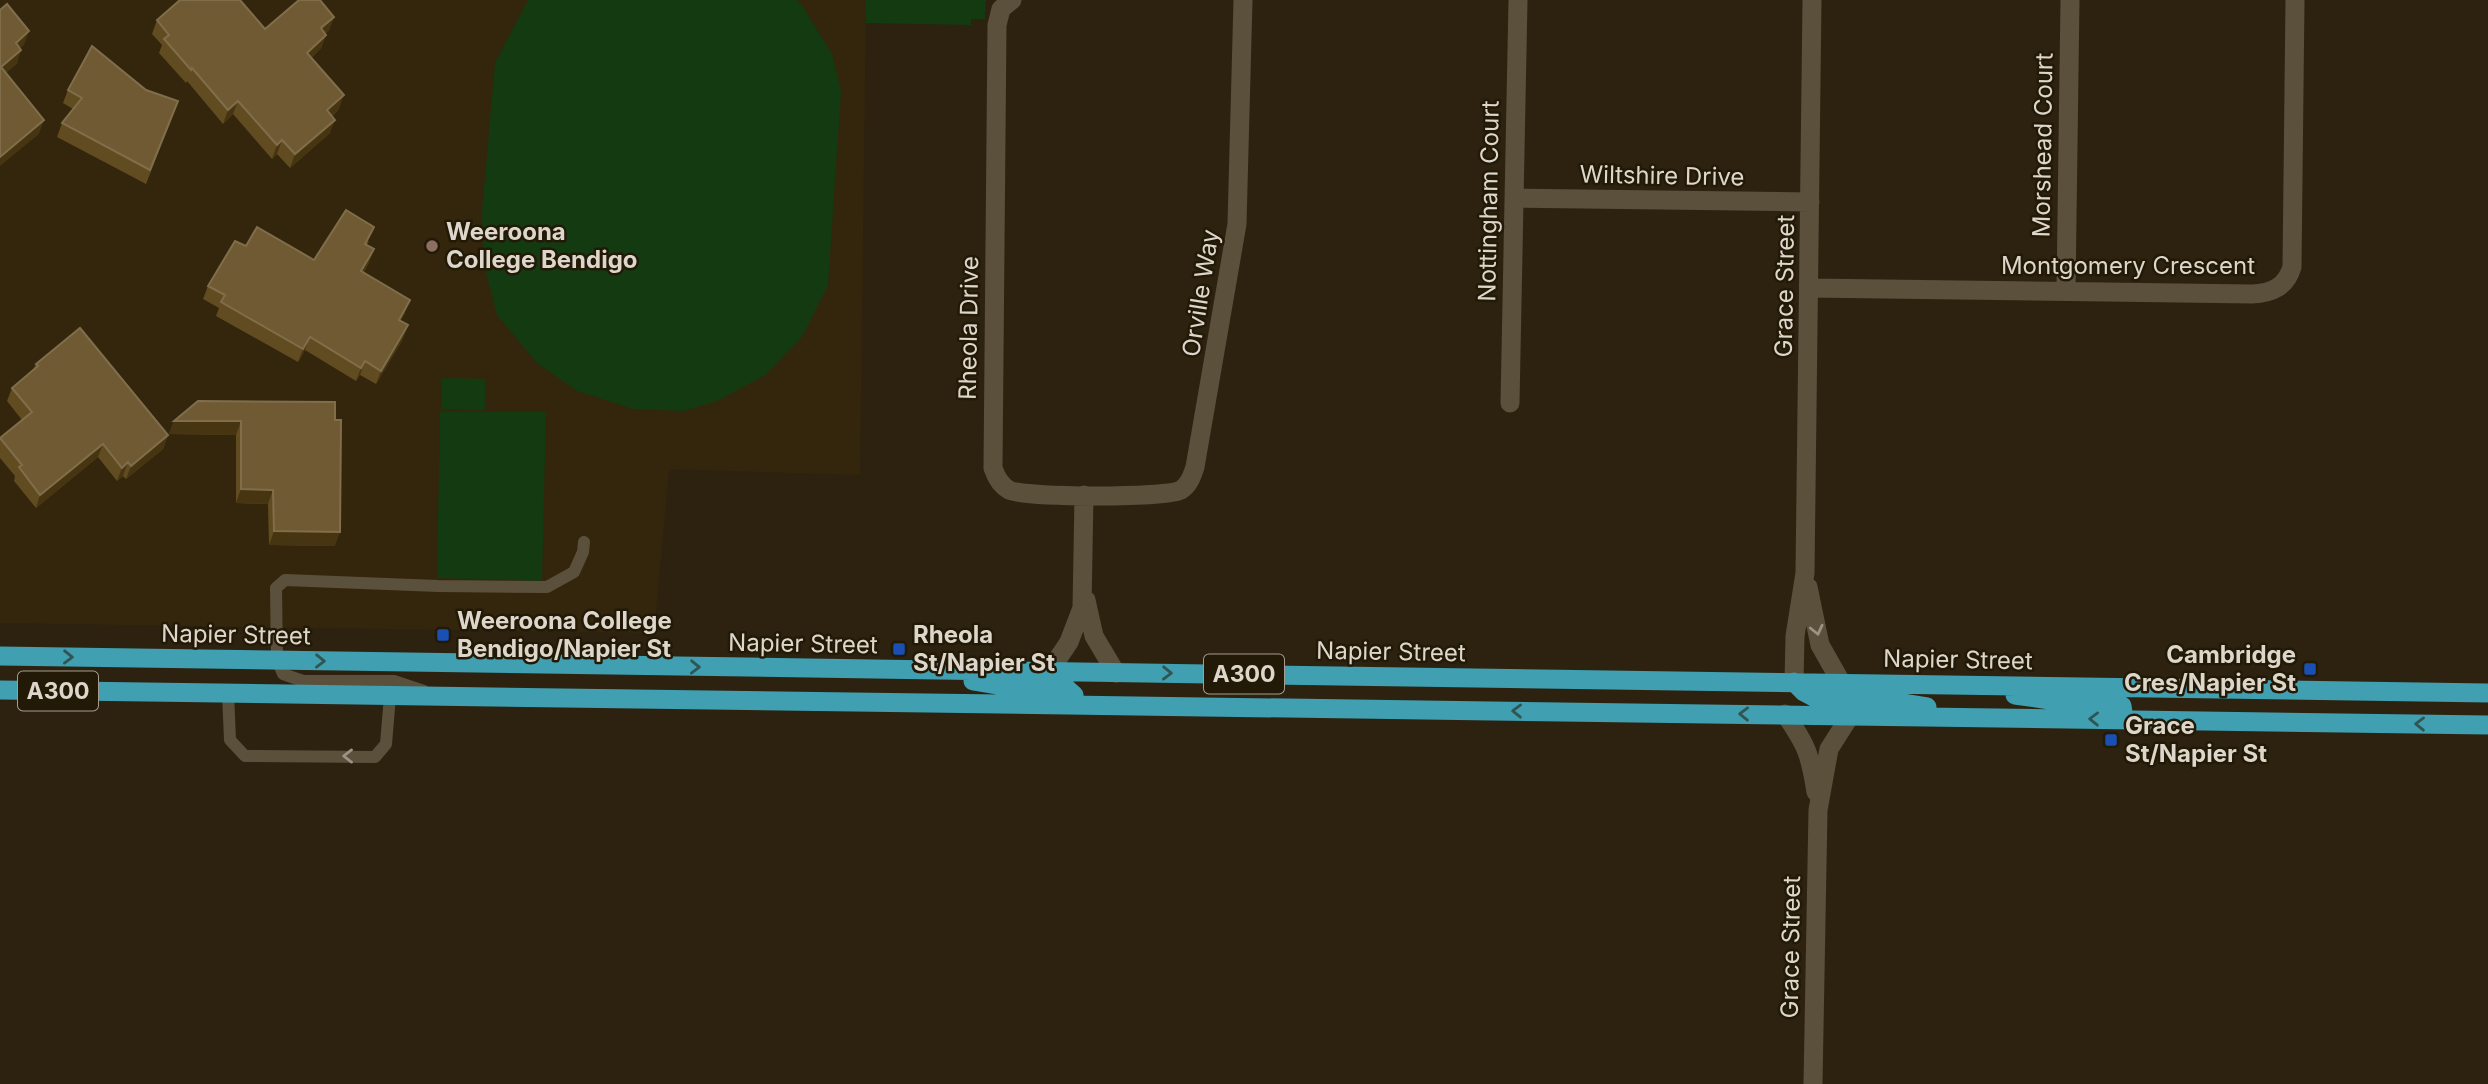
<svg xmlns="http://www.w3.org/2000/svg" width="2488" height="1084" viewBox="0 0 2488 1084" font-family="Inter,sans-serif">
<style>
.built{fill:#34260d}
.green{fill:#133a11}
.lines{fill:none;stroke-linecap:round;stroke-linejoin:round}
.service{stroke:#5b503c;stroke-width:12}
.minor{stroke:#5b503c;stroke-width:19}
.trunk{stroke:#409fb1;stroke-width:19}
.wall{fill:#614b21}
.shaded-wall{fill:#473512}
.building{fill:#6f5a33;stroke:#806e4b;stroke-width:2}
.oneway{stroke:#9c9384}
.oneway2{stroke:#305553}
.education-dot{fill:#8d6e63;stroke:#231907;stroke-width:2.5}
.transit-dot{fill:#1a4fb4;stroke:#231907;stroke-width:2.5}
.labels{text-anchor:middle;stroke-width:5;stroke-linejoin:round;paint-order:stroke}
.shield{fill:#231907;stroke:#a59d90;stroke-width:2}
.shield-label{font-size:23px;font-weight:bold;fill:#ddd6cb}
.street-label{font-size:24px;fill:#ddd6cb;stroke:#231907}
.poi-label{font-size:24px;font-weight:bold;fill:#ddd6cb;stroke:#231907;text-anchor:start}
</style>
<rect width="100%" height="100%" fill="#2d2210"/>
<path class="built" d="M0,0H866L860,475L669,469L654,633L0,623Z"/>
<path class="green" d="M528,0H797L801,4L832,54L841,91L828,285L802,337L764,376L717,401L684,411L633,409L577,391L537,363L497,315L484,264L482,212L495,63Z
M866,0H986L985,19H971V25L866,23Z
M442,378L485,379V410L441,409Z
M440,412H546L542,581L437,578Z"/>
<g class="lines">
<path class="service" d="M424,691L394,681H303L283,674L277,660L276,588L285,580L438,586L547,587L574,572L583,552L584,542
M228,693L230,740L245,756L375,757L386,744L390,696"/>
<path class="minor" d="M1012,0L1001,9L997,25L993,468C996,477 1000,485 1009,490C1026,498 1165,498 1181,490C1189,485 1192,476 1195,467L1237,224L1243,0
M1514,198L1810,202
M1809,288L2252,294C2272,293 2286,287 2292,267L2295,0
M2066,291L2070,0
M1510,403L1518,0
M1808,587L1820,645L1841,682
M1086,600L1094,636L1116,673
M1049,672L1069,642L1082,608L1084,495
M1794,682L1795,636L1805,573L1812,0
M1785,714C1807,746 1810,754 1816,792
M1813,1084L1818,810L1829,749L1850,716"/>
<path class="trunk" d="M0,656L2488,693
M973,681L1003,686L1065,687L1074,695L1075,705
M1794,682L1804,692L1817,699L1896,702L1927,707
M0,690L2488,725
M2015,695L2050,700L2115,702L2122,706L2124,719"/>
</g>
<path class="wall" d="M334,17L329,30L325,34L326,35L321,48L311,58L339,109L332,116L330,133L290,168L277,154L272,159L233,114L223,124L187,81L186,83L159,53L162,45L152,34L157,20L265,29Z
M68,90L173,115L146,184L57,137L62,123L73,109L63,103Z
M369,241L367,245L374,249L369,262L364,272L405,313L400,321L403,339L376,384L360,375L356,381L305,350L298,362L216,316L219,308L203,299L208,286L246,246L314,260Z
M36,364L168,435L163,449L126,479L123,476L117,481L98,457L36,508L14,481L15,476L0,458V438L22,420L7,401L12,388L33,370Z
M335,402V546L269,545L268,504L236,503V435L169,434L174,421Z"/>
<path class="shaded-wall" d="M334,17L329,30L316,42L321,28Z
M29,31L24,45L11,57L16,43Z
M326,35L321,48L302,66L307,53Z
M21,50L17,64L0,78L1,67Z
M344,95L339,109L322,124L327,110Z
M238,101L233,114L223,124L228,110Z
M44,120L39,134L0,166V157Z
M335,120L330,133L290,168L295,154Z
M282,140L277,154L272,159L277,145Z
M374,249L369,262L357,284L361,271Z
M410,300L405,313L394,333L399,320Z
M408,325L403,339L376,384L381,371Z
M310,337L305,350L298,362L303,349Z
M365,361L360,375L356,381L361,368Z
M174,421H241L236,435L169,434Z
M168,435L163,449L126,479L131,466Z
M103,444L98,457L36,508L40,495Z
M128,462L123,476L117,481L122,468Z
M241,489L273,490L268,504L236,503Z
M274,531L340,532L335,546L269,545Z"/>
<path class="building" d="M180,0H240L265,29L299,0H320L334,17L321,28L326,35L307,53L344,95L327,110L335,120L295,154L282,140L277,145L238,101L228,110L192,68L191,70L164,39L169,35L157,20Z
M7,4L29,31L16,43L21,50L1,67L44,120L0,157V10Z
M92,46L146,90L178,101L150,170L62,123L82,98L68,90Z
M346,210L374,227L365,244L374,249L361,271L410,300L399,320L408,325L381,371L365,361L361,368L310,337L303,349L221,302L225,295L208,286L235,241L246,246L257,227L314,260Z
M80,328L168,435L131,466L128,462L122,468L103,444L40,495L19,467L22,465L0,438L32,412L12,388L38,366L36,364Z
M198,401L335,402V420H341L340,532L274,531L273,490L241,489V421H174Z"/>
<defs><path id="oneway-chevron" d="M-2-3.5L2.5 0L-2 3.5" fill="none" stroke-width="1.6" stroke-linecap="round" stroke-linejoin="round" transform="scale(1.75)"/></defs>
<g class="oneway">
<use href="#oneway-chevron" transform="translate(1817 630) rotate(77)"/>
<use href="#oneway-chevron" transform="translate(348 756) rotate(-180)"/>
</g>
<g class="oneway2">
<use href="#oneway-chevron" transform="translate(68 657) rotate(1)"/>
<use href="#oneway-chevron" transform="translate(320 661) rotate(1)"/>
<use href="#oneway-chevron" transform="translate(695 667) rotate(1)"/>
<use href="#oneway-chevron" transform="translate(1167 673) rotate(1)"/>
<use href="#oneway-chevron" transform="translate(1517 711) rotate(-179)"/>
<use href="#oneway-chevron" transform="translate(1744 714) rotate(-179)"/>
<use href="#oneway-chevron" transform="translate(2094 719) rotate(-179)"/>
<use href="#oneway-chevron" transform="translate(2420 724) rotate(-179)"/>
</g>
<circle class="education-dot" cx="432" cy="246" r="7"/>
<g class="transit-dot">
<rect x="436" y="628" width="14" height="14" rx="3.5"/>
<rect x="892" y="642" width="14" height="14" rx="3.5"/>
<rect x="2303" y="662" width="14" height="14" rx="3.5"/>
<rect x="2104" y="733" width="14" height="14" rx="3.5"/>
</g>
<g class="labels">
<g class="shield">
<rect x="1204" y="654.5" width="80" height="39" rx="5"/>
<rect x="18" y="671.5" width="80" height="39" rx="5"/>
</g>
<g class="shield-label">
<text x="1244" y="682">A300</text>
<text x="58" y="699">A300</text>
</g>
<g class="street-label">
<text transform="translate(2043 145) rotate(-89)" y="8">Morshead Court</text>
<text transform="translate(1662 176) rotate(1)" y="8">Wiltshire Drive</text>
<text transform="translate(1489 201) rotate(-89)" y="8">Nottingham Court</text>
<text x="2128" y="274">Montgomery Crescent</text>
<text transform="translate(1785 286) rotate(-89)" y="8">Grace Street</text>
<text transform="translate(1201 293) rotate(-81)" y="8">Orville Way</text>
<text transform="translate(969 328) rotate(-89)" y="8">Rheola Drive</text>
<text transform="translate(236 635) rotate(1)" y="8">Napier Street</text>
<text transform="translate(803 644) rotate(1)" y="8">Napier Street</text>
<text transform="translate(1391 652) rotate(1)" y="8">Napier Street</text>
<text transform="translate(1958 660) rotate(1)" y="8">Napier Street</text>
<text transform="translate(1791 947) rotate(-89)" y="8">Grace Street</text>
</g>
<g class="poi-label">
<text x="446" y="240">Weeroona<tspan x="446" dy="28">College Bendigo</tspan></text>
<text x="457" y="629">Weeroona College<tspan x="457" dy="28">Bendigo/Napier St</tspan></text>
<text x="913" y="643">Rheola<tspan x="913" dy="28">St/Napier St</tspan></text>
<text x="2296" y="663" text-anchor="end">Cambridge<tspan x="2296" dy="28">Cres/Napier St</tspan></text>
<text x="2125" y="734">Grace<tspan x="2125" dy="28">St/Napier St</tspan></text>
</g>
</g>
</svg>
